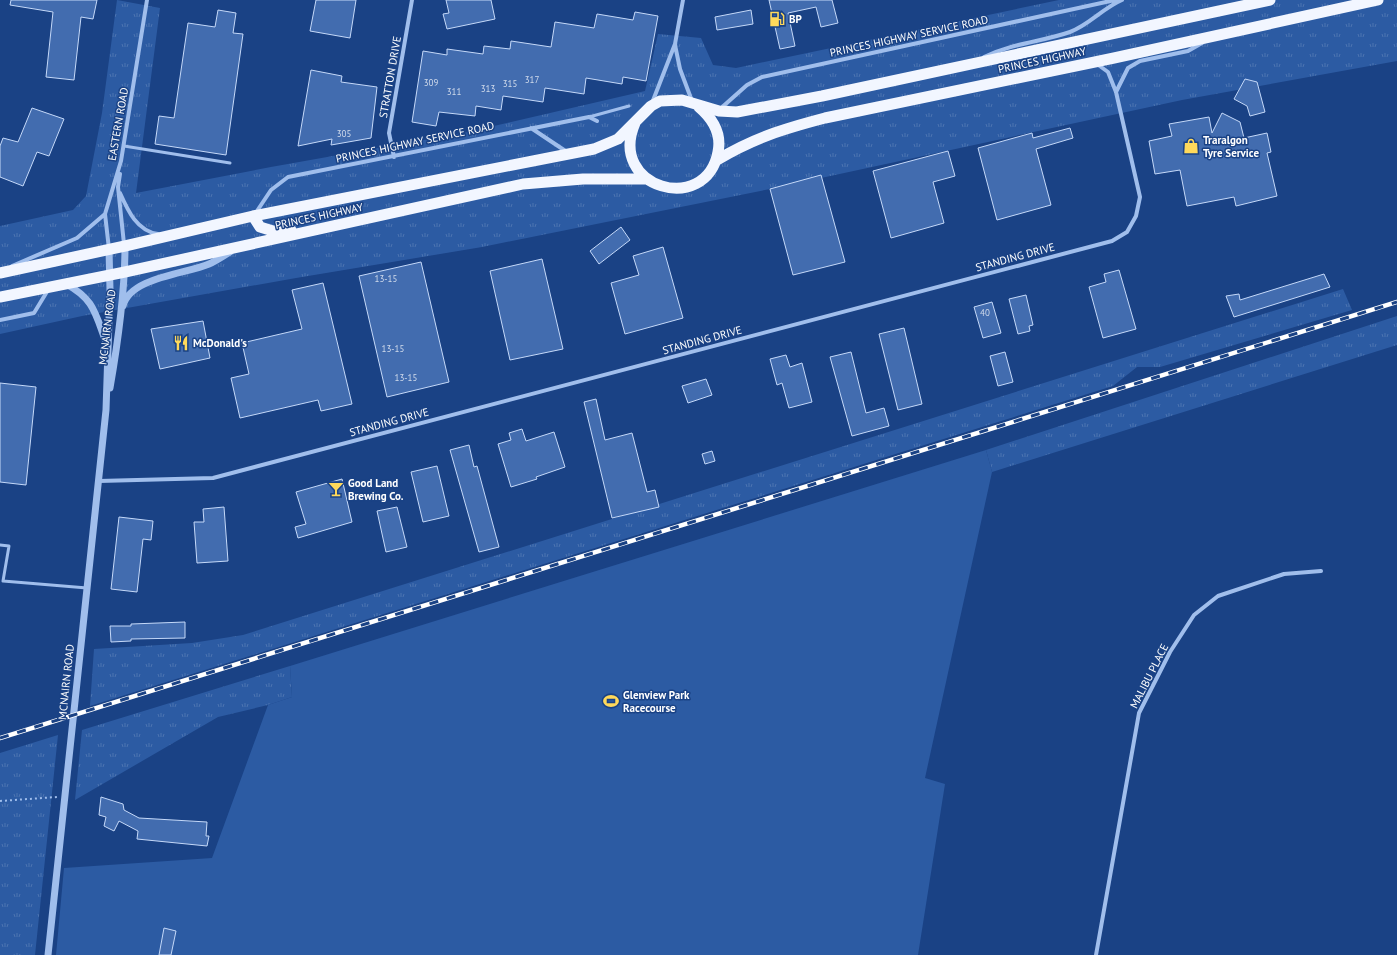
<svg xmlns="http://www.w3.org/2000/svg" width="1397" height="955" viewBox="0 0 1397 955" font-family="'PT Sans',sans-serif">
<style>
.grass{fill:url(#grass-tufts)}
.pitch{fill:#2c5ba3}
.building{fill:#426caf;stroke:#c5d9f9}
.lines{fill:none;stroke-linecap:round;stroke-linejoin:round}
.path{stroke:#a0beec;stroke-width:2;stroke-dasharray:2 3;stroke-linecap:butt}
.service{stroke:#a0beec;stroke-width:3}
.minor{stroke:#a0beec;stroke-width:4}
.tertiary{stroke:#a0beec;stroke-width:7}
.trunk{stroke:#f2f6ff;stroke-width:11}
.rail-casing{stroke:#fff;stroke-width:4.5}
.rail{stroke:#1a4285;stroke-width:3;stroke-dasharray:9;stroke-linecap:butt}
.labels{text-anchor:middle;stroke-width:3;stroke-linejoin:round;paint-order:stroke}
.number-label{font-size:9px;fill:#d0daeb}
.poi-label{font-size:11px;font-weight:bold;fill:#fff;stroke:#1a4285;text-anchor:start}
.street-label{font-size:11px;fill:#fff;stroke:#1a4285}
</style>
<defs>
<pattern id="grass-tufts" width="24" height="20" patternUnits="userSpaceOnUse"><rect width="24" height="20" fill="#2c5ba3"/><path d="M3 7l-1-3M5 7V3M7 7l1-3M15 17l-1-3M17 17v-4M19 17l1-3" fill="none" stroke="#4c74b1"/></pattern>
</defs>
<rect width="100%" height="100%" fill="#1a4285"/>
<path class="grass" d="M117,0L160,8L136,193L271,167L468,132L645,91L658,34L701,38L713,65L736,68L1059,0H1397V61L1182,100L770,189L482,247L296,278L82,316L0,334V226L73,210L86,196L102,113Z
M1343,289L1352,310L1160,367H1137L1113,386L90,706L94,649L192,643L243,635Z
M1397,316V345L992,472L986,450Z
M290,666L292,697L268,705L218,717L75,800L82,730Z
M58,735L35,955H0V753Z"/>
<path class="pitch" d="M986,450L992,472L925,778L945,784L918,955H56L64,868L212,858L268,705L292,697L290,666Z"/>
<path class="building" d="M11,0H97L93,19L81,17L74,80L46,77L53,12L10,5Z
M316,0H356L350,38L310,31Z
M446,0H491L495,19L447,29L443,14L449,13Z
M769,0H832L838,23L821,27L816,7L788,13L795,46L780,49Z
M218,10L236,13L233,33L243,34L226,155L155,144L159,116L174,118L188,23L215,27Z
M751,10L753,24L717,30L715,17Z
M635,12L658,16L646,81L623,77L622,84L586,78L584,94L545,88L543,102L503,96L501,110L476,106L475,116L439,112L436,126L412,122L423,51L447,55V49L483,54L484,46L510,49L511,41L551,47L555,22L594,28L597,14L633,20Z
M311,70L342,76L341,82L377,87L371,138L331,145L332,139L298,146Z
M1245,79L1257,82L1265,112L1250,116L1247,106L1234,99Z
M32,108L64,119L49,156L37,152L23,186L0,177V146L3,138L18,142Z
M1222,113L1240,122L1244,138L1267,133L1271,152L1267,153L1277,196L1236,206L1234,197L1187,206L1180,170L1155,174L1149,141L1172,136L1169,124L1209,117L1212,133Z
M1070,128L1073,138L1036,149L1051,205L997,220L978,148L1032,133L1033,138Z
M948,151L955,176L933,182L944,223L891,238L873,171Z
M821,175L845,262L793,275L770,189Z
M621,227L630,240L599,264L590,251Z
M663,247L683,318L625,334L611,283L639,275L633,256Z
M542,259L563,349L510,360L490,271Z
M421,262L449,382L387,397L359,276Z
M1119,270L1136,329L1103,338L1089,287L1106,282L1104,274Z
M1324,274L1330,287L1234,317L1226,296L1239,294L1240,300Z
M323,283L352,404L321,411L318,400L240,418L231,378L249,374L242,343L302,329L292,290Z
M1026,295L1033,325L1029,326L1030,331L1018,334L1009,299Z
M992,302L1001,333L983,338L974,307Z
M203,321L210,358L160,369L151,329Z
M904,328L922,404L898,410L879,334Z
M851,352L866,413L884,408L889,426L852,436L830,357Z
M1005,352L1013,382L998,386L990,356Z
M786,355L790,367L802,363L812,402L789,408L782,383L777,385L770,359Z
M706,379L712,395L688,403L682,386Z
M0,383L36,387L26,485L0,482Z
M596,399L605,440L632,433L647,492L655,490L659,507L612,518L584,402Z
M522,429L526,441L554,432L565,467L536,477L537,479L511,487L498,444L511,440L509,433Z
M469,445L474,467L477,466L499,547L479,552L450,450Z
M712,451L715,461L705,464L702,454Z
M437,466L449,516L423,522L411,472Z
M342,479L352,522L298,538L295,527L306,524L296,492Z
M224,507L228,561L197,563L194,522H204L203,509Z
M397,507L407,547L386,552L377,511Z
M119,517L153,521L151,540L143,539L137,592L111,589Z
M185,622V638L131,639V641L111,642L110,626H131V624Z
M101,797L123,804L124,810L139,818L207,822L206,836H209L207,846L137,839L138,831L119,821L114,831L104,826L106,817L99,815Z
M164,928L176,931L171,955H159Z"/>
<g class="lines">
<path class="path" d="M0,801L57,797"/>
<path class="service" d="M589,117L629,106
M124,146L230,163
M0,545L9,546L3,581L87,588"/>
<path class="minor" d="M675,45L680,69L692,101
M984,57C1013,43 1041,42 1070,32C1089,25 1103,8 1122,0
M1116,92L1128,68L1140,61L1188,51L1202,43
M652,103L675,44L683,0
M720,109L747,85L762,77L1115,0
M531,128L567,152
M394,157L389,133L412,0
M120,174L118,187L124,244
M120,193C128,211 137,231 158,234
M255,214L271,190L288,177L589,117L597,121
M109,249L105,214L121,161L147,0
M12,266L77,238L105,214
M0,320L34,313L48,290
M99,481L213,478L1112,241L1127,232L1136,216L1140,197L1116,92L1108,72L1097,64
M1096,955L1139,713L1170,652L1194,615L1218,596L1284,574L1321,571"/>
<path class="tertiary" d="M66,284C94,299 95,313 106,342
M123,306C130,277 186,274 209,264C216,261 223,256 230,252
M110,388C118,342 125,294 125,246
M48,955L106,410L110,290L109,249"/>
<path class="trunk" d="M635,123C607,188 706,216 718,152C722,133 713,119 699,107
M717,160C754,138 783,129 825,118L1114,58L1378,0
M253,216L260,227L273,231L291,230
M0,273L125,246L253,216L594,149L618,139L651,106L660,101L682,100L719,111L737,112L822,96L1270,0
M0,297L125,272L523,184L583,179H647"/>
<defs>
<path id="rail" d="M0,738L1397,302"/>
</defs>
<use href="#rail" class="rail-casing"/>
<use href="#rail" class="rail"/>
</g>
<defs>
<symbol id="fuel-bare" viewBox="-9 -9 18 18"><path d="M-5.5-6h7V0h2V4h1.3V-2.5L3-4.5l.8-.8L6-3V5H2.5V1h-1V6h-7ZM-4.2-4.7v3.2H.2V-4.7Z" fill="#ffd95b" stroke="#1a4285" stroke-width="2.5" paint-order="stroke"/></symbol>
<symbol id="shop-bare" viewBox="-9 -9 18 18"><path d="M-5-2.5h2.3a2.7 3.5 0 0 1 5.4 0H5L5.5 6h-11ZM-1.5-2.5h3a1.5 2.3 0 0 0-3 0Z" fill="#ffd95b" stroke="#1a4285" stroke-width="2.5" paint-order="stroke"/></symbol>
<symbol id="restaurant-bare" viewBox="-9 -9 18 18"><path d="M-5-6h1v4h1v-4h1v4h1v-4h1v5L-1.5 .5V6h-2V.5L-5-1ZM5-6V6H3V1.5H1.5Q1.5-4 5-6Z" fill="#ffd95b" stroke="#1a4285" stroke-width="2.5" paint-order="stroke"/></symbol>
<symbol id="bar-bare" viewBox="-9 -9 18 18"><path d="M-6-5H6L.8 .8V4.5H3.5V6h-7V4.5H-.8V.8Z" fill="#ffd95b" stroke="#1a4285" stroke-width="2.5" paint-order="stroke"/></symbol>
<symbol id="stadium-bare" viewBox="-9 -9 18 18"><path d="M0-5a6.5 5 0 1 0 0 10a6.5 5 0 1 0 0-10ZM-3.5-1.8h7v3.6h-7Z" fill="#ffd95b" stroke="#1a4285" stroke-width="2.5" paint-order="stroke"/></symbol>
</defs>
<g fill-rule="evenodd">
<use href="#fuel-bare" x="766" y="8" width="22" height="22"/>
<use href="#shop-bare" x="1180" y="135" width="22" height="22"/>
<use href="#restaurant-bare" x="170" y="332" width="22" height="22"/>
<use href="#bar-bare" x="325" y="478" width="22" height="22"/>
<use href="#stadium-bare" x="600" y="690" width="22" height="22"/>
</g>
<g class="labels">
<g class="number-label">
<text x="532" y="83">317</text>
<text x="431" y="86">309</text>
<text x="510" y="87">315</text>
<text x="488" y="92">313</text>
<text x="454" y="95">311</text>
<text x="344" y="137">305</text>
<text x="386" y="282">13-15</text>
<text x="985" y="316">40</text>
<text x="393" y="352">13-15</text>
<text x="406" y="381">13-15</text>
</g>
<g class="poi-label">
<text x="789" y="23">BP</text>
<text x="1203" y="144">Traralgon<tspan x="1203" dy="13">Tyre Service</tspan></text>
<text x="193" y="347">McDonald's</text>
<text x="348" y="487">Good Land<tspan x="348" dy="13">Brewing Co.</tspan></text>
<text x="623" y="699">Glenview Park<tspan x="623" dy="13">Racecourse</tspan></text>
</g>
<g class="street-label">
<text transform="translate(909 36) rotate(-12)" y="4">PRINCES HIGHWAY SERVICE ROAD</text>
<text transform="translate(1042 60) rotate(-12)" y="4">PRINCES HIGHWAY</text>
<text transform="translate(390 77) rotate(-80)" y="4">STRATTON DRIVE</text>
<text transform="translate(118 124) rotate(-80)" y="4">EASTERN ROAD</text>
<text transform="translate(415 142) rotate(-12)" y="4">PRINCES HIGHWAY SERVICE ROAD</text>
<text transform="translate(319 216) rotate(-12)" y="4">PRINCES HIGHWAY</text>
<text transform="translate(1015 257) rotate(-15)" y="4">STANDING DRIVE</text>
<text transform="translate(107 327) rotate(-83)" y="4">MCNAIRN ROAD</text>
<text transform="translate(702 340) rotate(-15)" y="4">STANDING DRIVE</text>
<text transform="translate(389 422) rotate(-15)" y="4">STANDING DRIVE</text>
<text transform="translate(1149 676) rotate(-63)" y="4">MALIBU PLACE</text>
<text transform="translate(66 682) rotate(-84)" y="4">MCNAIRN ROAD</text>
</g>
</g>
</svg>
